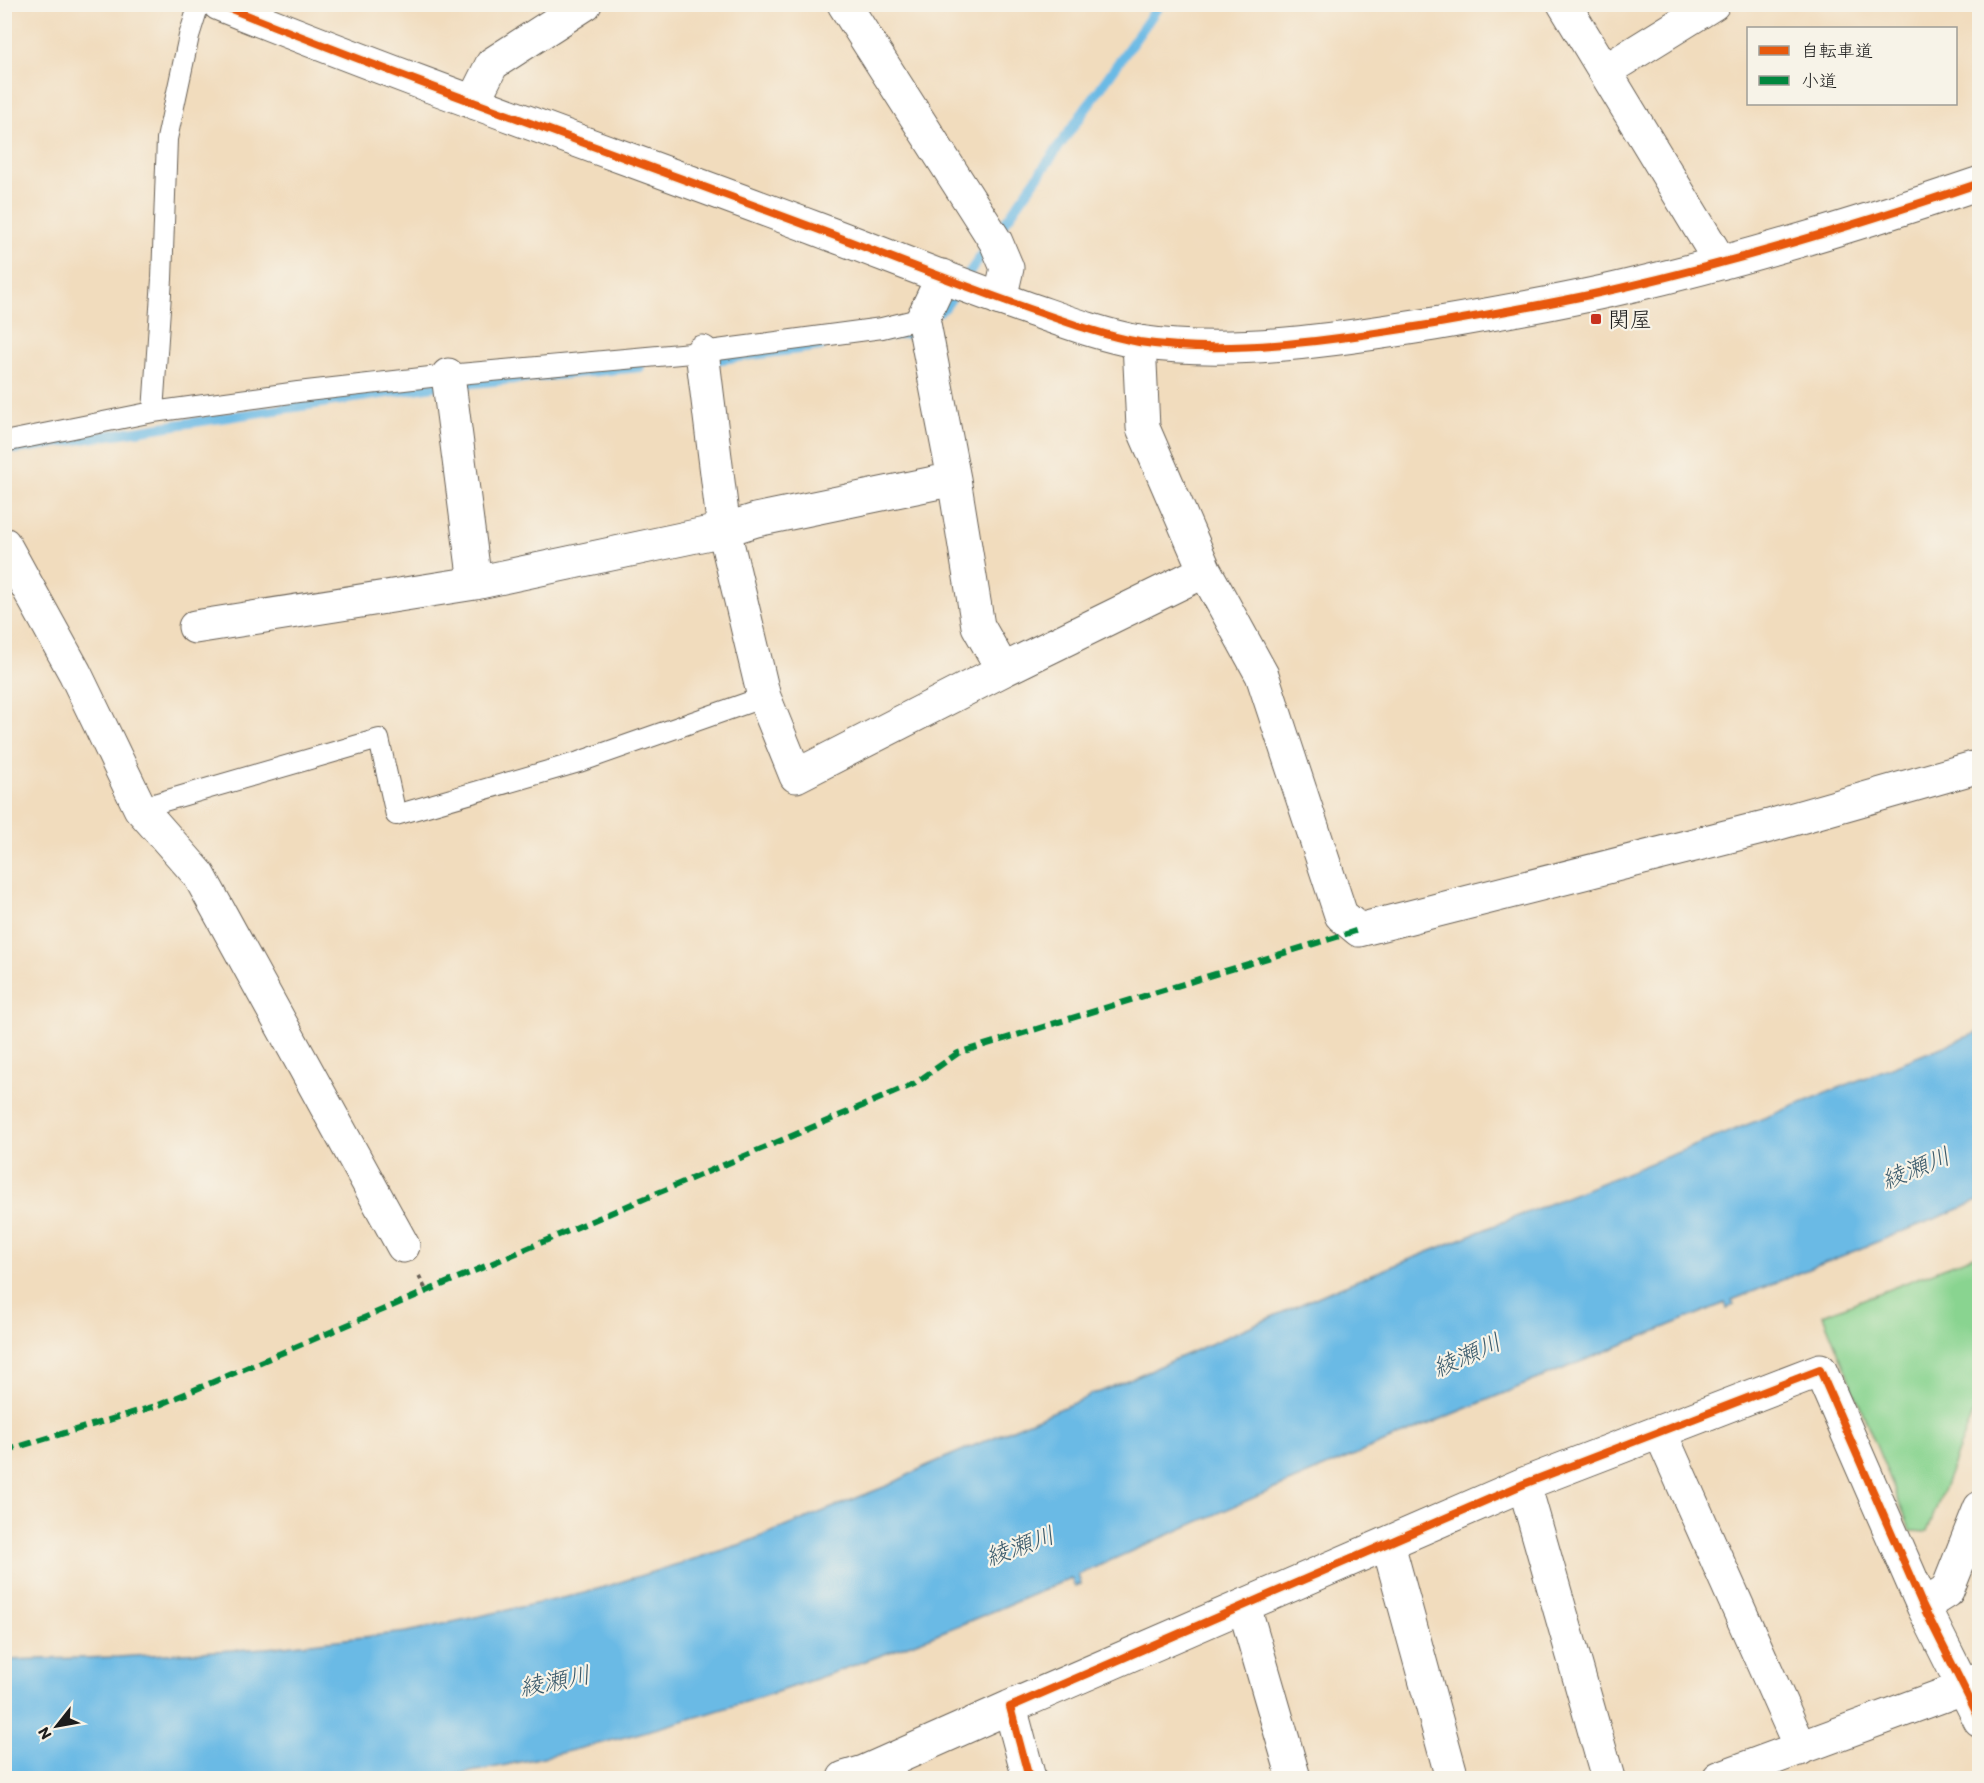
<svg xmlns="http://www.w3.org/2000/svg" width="1984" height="1783" viewBox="0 0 1984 1783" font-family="Itim,'Klee One',sans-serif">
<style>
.green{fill:#89d490;stroke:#527856;stroke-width:1.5}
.water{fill:#6abae5;stroke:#436b80;stroke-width:1.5}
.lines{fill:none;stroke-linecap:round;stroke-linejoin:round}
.stream{stroke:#6abae5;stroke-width:10}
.service-casing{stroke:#675f54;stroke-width:22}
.minor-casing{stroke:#675f54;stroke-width:35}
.tertiary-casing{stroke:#675f54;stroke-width:35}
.path{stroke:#675f54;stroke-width:4;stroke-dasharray:4.5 4.5;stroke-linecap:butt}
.service{stroke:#fff;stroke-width:20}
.minor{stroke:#fff;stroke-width:33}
.tertiary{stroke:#fff;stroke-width:33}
.quiet{stroke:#00873e;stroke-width:6;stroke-dasharray:12 6;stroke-linecap:butt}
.cycleway-casing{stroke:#f7f3e8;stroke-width:11}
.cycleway{stroke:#e8590c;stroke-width:8}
.poi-dot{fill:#c8321e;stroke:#f7f3e8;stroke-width:2}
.labels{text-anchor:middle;stroke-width:4.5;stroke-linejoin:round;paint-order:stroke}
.poi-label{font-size:22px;fill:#1c1c1c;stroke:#f7f3e8;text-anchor:start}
.water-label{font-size:24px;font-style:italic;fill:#3b5b6c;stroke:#f7f3e8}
</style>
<rect width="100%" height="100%" fill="#f7f3e8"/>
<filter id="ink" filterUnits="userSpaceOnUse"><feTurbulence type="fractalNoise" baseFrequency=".0167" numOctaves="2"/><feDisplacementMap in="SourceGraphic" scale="12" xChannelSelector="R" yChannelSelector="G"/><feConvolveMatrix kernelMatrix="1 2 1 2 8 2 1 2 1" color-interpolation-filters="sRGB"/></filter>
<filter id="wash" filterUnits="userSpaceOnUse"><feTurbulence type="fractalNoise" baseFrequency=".008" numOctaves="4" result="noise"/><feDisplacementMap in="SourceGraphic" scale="24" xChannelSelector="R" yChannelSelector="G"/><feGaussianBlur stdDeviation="1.35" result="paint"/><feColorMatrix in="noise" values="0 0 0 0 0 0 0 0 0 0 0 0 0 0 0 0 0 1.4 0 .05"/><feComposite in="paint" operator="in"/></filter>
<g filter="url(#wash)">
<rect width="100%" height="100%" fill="#f1dcbd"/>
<path class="green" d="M1979,1254V1398L1927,1532L1911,1531L1823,1315Z"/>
<path class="water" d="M1979,1032V1201L1732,1300L1734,1305L1727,1308L1725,1303C1508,1391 1291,1479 1078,1575L1081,1584L1075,1586L1071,1578C869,1667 656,1741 437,1778H5V1660L118,1657L267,1648L407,1632L585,1593L742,1544L889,1485L926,1466L1088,1397L1090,1394L1100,1392L1338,1288Z"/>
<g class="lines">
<path class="stream" d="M940,311L945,307L1160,4
M884,336L910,333L920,325
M706,361L821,346
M452,385L640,367
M16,449L434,386"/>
</g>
</g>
<g filter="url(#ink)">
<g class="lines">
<defs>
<path id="service" d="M153,412L162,279L167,139L189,36L199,4
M4,442L153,412L298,392L448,375L702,352L882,328L923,318
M140,808L379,739L396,815L579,762L764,697"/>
<path id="minor" d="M844,4L996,242L1007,268L1000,299
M1605,71L1713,4
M473,102L492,64L585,4
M943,276L923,318L954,479L978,626L1003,670L1205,571
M1139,342L1143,428L1205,571L1262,675L1341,915L1359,930L1769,826L1980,766
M702,352L724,530L764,697L796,776L1003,670
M448,375L475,583
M4,544L75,673L140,808L199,875L403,1246
M195,627L475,583L724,530L756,520L954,479
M1660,1432L1801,1749
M1524,1484L1608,1778
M1388,1544L1452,1778
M1244,1606L1294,1778
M1923,1606L1947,1591L1980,1508
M844,1778L864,1772L1010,1707
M1029,1778L1010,1707L1524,1484L1820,1370L1923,1606L1980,1720
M1719,1778L1963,1688L1980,1678"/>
<path id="tertiary" d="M219,4C417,84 617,154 817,229C886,255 955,283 1024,307C1062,320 1100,335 1139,342C1233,356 1341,339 1434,324C1498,313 1562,302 1625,287C1745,259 1863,223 1980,183
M1564,4L1721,263"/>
</defs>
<use href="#service" class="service-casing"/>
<use href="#minor" class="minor-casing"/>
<use href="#tertiary" class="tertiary-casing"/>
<path class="path" d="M419,1276L427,1292"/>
<use href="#service" class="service"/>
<use href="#minor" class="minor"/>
<use href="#tertiary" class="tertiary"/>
<path class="quiet" d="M4,1451L159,1405L914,1084L958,1053L1359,930"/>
<defs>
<path id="cycleway" d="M219,4C417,84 617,154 817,229C886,255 955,283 1024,307C1062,320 1100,335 1139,342C1233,356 1341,339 1434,324C1498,313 1562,302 1625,287C1745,259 1863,223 1980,183
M1029,1778L1010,1707L1524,1484L1820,1370L1923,1606L1980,1720"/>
</defs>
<use href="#cycleway" class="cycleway-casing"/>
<use href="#cycleway" class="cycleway"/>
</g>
</g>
<rect class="poi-dot" x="1590" y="313" width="12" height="12" rx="3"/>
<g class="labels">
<g class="poi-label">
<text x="1608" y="327">関屋</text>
</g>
<g class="water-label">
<text transform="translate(1916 1168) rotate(-22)" y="8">綾瀬川</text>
<text transform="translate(1467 1355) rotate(-24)" y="8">綾瀬川</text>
<text transform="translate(1020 1546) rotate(-20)" y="8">綾瀬川</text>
<text transform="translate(555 1681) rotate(-11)" y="8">綾瀬川</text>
</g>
</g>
<rect width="1984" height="1783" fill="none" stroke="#f7f3e8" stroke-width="24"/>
<rect x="1747" y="27" width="210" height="78" fill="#f7f3e8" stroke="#9f9d96" stroke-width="1.5"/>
<rect x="1759" y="46" width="30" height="9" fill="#e8590c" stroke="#9f9d96" stroke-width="1.5"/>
<text x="1801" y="57" font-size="18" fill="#1c1c1c">自転車道</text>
<rect x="1759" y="76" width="30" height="9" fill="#00873e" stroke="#9f9d96" stroke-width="1.5"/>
<text x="1801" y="87" font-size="18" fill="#1c1c1c">小道</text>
<g transform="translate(57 1726) rotate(239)" stroke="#f7f3e8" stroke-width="4.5" paint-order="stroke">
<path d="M0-4.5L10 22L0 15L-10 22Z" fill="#1c1c1c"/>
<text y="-9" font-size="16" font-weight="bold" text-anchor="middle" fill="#1c1c1c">N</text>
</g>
</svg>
